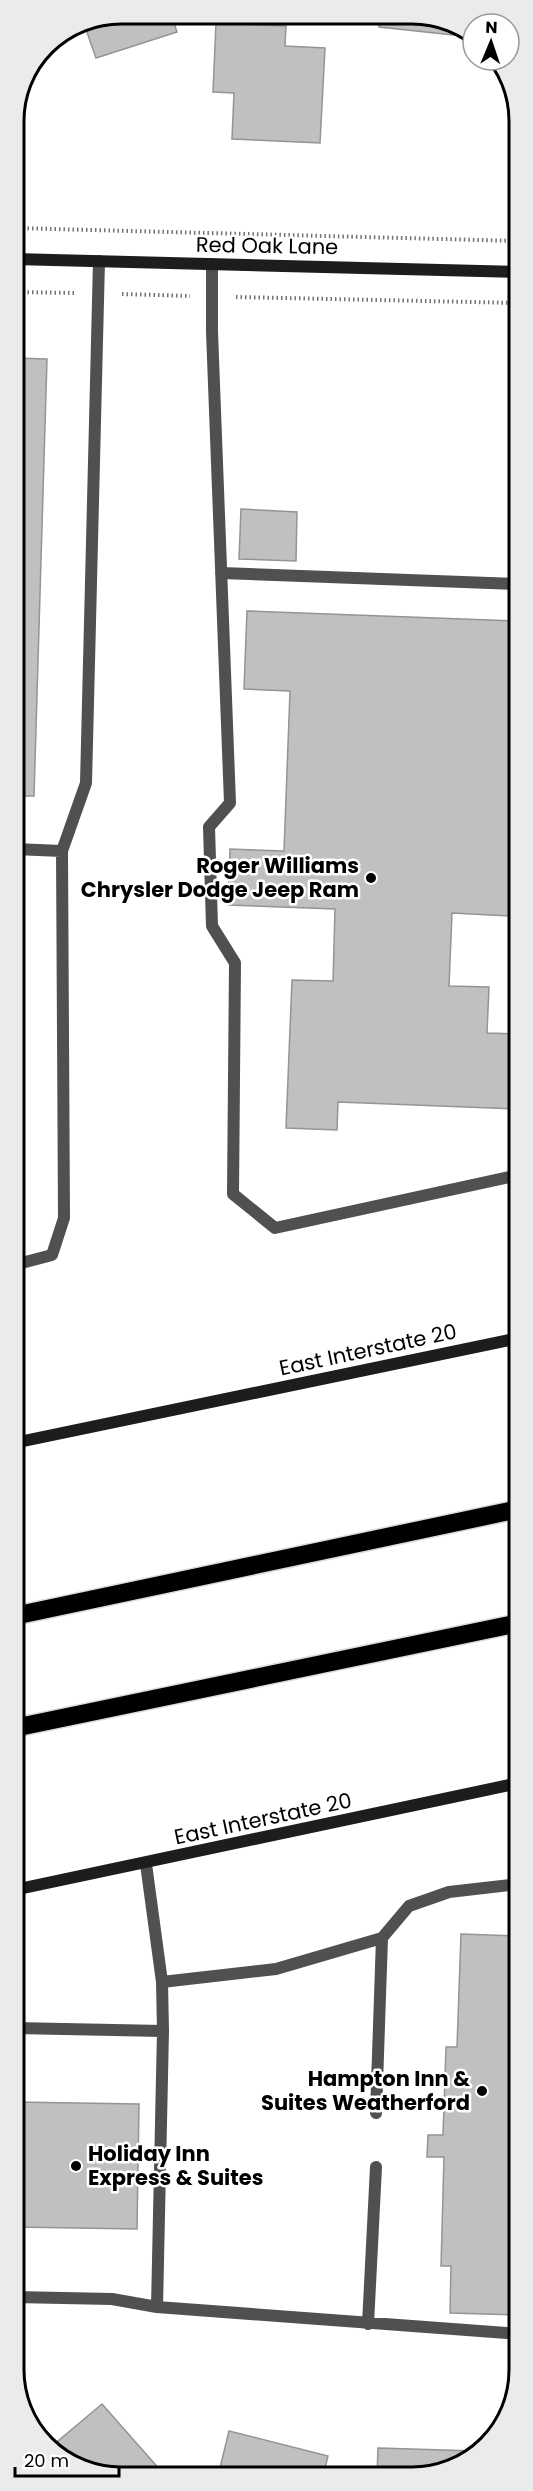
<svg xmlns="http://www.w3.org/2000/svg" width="533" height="2491" viewBox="0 0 533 2491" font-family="Poppins,sans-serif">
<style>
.building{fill:#c0c0c0;stroke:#949494;stroke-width:1.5}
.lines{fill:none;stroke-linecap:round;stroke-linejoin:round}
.highway-casing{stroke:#dbdbdb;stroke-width:21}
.path{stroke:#727272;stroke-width:4;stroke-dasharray:1.5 3;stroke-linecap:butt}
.lane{stroke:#505050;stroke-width:12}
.secondary{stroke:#1d1d1d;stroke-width:12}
.highway{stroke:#000;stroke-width:18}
.poi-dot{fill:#000;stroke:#fff;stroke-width:2}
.labels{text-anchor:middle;stroke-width:5;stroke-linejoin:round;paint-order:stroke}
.street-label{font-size:21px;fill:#000;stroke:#fff}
.poi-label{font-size:21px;font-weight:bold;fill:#000;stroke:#fff;text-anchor:end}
.rim{fill:none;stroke:#000;stroke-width:3}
</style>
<rect width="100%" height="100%" fill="#fff"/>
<path class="building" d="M121,14H171L177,32L96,58L83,21Z
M380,16L439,17L472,37L379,27Z
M216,23L286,26L285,46L325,48L320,143L232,139L234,93L213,92Z
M14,358L47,359L34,796H14Z
M241,509L297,512L296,561L239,559Z
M247,611L519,621V714L511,916L452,913L449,986L489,987L487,1033L516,1034L514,1109L338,1102L337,1130L286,1128L292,980L333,981L335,909L228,905L230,849L284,851L290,691L244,689Z
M461,1934L519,1936V2315L450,2313L451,2266H441L444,2157H427L428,2135H443L446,2047H457Z
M14,2102L139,2104L137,2229L14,2227Z
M102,2404L161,2471L156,2476L100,2475L51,2447Z
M229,2431L328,2456L323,2476H218Z
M378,2448L474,2451L426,2477L377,2476Z"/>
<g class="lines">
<defs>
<path id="highway" d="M14,1616L519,1509
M14,1728L519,1623"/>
</defs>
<use href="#highway" class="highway-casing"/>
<path class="path" d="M14,228L519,241
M14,292L76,293
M122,294L190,296
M236,297L519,303"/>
<path class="lane" d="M212,264V332L230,803L209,827L212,926L235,963L233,1194L275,1228L519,1175
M221,573L519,584
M14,849L62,851
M14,1265L52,1255L64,1218L62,851L86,783L99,261
M146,1864L162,1982L163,2031
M162,1982L276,1969L382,1938L409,1906L449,1892L519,1884
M14,2028L163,2031L157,2307L112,2299L14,2297
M376,2113L382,1938
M157,2307L519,2334
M368,2324L376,2167"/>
<path class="secondary" d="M14,259L519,272
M14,1443L519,1338
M14,1890L519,1783"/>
<use href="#highway" class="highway"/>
</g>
<g class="poi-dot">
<circle cx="371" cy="878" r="6"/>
<circle cx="482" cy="2091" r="6"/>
<circle cx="76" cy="2166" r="6"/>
</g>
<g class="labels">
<g class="street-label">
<text transform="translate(267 246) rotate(1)" y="7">Red Oak Lane</text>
<text transform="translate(368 1350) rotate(-12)" y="7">East Interstate 20</text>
<text transform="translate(263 1819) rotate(-12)" y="7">East Interstate 20</text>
</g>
<g class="poi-label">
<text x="359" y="873">Roger Williams<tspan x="359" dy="24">Chrysler Dodge Jeep Ram</tspan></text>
<text x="470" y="2086">Hampton Inn &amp;<tspan x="470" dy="24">Suites Weatherford</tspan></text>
<text x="88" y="2161" text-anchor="start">Holiday Inn<tspan x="88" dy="24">Express &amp; Suites</tspan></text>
</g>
</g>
<path d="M0 0H533V2491H0ZM121 24H412A97 97 0 0 1 509 121V2370A97 97 0 0 1 412 2467H121A97 97 0 0 1 24 2370V121A97 97 0 0 1 121 24Z" fill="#ebebeb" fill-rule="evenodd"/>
<path class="rim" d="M121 24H412A97 97 0 0 1 509 121V2370A97 97 0 0 1 412 2467H121A97 97 0 0 1 24 2370V121A97 97 0 0 1 121 24Z"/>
<g transform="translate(491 42) rotate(2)"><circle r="28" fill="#ffffff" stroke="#999999" stroke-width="1.5"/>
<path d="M0-4.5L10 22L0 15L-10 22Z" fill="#000000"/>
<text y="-9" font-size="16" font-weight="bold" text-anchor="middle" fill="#000000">N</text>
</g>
<path d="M15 2467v9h104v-9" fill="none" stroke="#000000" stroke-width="3"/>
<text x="24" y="2467" font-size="18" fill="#000000" stroke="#ffffff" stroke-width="4.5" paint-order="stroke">20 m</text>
</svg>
